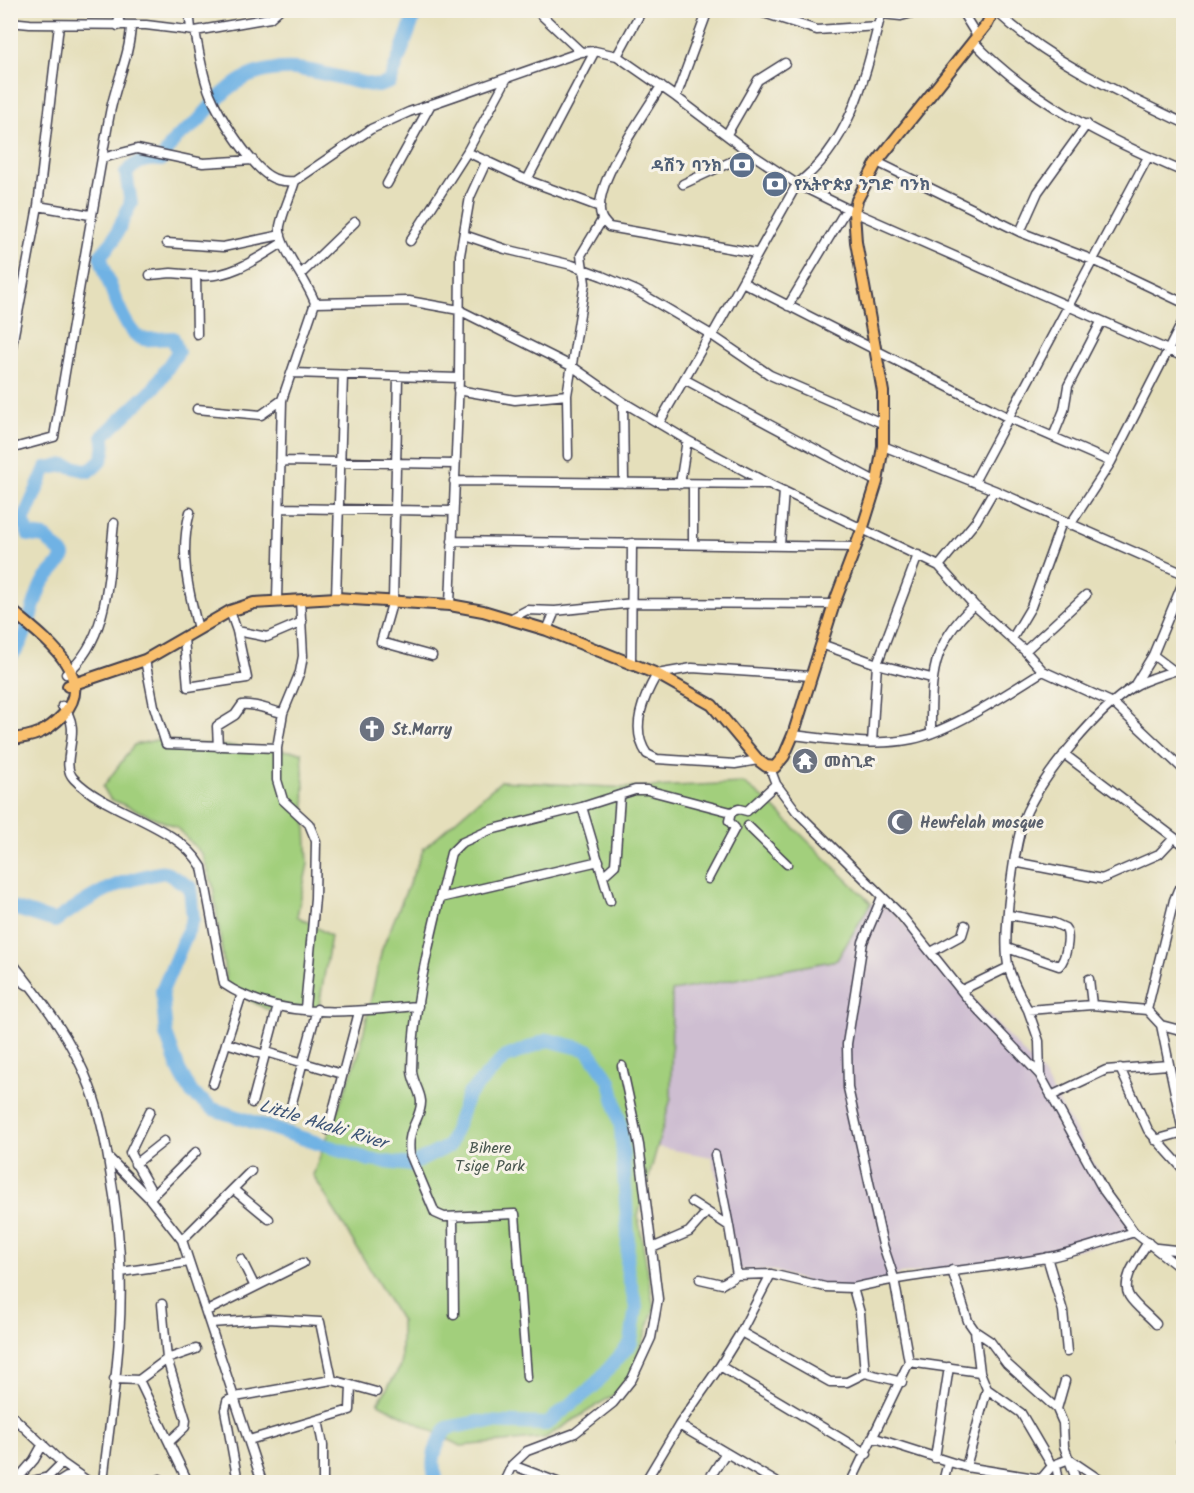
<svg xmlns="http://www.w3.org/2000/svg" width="1194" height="1493" viewBox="0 0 1194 1493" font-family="Kalam,'Noto Sans Ethiopic',sans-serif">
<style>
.industrial{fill:#cebed1}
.green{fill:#a2cf7c;stroke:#62785c;stroke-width:1.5}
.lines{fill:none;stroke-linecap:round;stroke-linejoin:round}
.river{stroke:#6fb2e4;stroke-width:14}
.minor-casing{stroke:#3f3e4e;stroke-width:11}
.major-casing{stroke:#3f3e4e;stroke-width:14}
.minor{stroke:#fff;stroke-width:8}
.major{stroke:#f9bf6d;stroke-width:10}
.labels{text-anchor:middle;stroke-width:6;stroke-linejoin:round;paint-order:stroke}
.service-label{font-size:16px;font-weight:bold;fill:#4e5e75;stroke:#f7f3e8;text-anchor:end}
.worship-label{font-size:16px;font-weight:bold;fill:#5b616d;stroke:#f7f3e8;text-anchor:start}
.park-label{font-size:16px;fill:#48564e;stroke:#f7f3e8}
.water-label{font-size:18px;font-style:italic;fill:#3d5476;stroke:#f7f3e8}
</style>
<rect width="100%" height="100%" fill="#f7f3e8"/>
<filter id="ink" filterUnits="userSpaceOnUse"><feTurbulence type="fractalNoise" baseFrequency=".0167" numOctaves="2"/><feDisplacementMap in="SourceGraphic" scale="12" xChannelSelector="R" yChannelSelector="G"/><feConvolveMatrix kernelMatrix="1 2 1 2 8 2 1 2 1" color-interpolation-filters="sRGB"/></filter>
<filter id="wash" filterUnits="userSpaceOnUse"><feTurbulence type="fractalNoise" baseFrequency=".008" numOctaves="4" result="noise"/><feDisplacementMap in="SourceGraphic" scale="24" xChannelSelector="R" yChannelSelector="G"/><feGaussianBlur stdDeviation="1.35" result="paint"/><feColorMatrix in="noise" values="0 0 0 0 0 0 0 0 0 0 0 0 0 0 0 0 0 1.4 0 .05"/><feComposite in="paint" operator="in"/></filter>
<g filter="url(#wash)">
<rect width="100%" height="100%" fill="#e5dfbb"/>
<path class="industrial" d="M871,903L891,909L1042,1073L1137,1238L1003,1264L901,1274L840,1294L775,1271L739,1270L712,1157L657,1147L671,1098L672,991L837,960Z"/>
<path class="green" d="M156,740L302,752L308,864L297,916L331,936L318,1012L266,1009L227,988L213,886L202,854L176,827L110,799L103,787L134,745Z
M501,781L628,788L743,783L766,800L871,903L837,960L672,991L671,1098L638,1216L654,1309L628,1386L545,1438L461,1446L378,1403L401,1366V1321L313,1175L359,1053L382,949L424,848Z"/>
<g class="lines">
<path class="river" d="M10,656C27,645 32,601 43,582C49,573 58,567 64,556L45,537L29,535L23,521L46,468L65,465L89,471C103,462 107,452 103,436L154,388L178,352L173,338C164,338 153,340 144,339C123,336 107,274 100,256L113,241L131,203L126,173C136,162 145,158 161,160C166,154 167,151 171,145C177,134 191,129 199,120C228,86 247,66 296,69C323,71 350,82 378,86L390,82L414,17L412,10
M10,907L55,921C95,894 117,880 165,872L190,887L193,919L162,991L166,1034L179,1070L192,1093L213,1109L370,1160L411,1165L449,1146L468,1095L504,1058L548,1040L588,1050L610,1081L621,1128L628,1234L627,1268L636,1307L631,1343L593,1387L546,1424L479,1422L447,1428C435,1445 429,1462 437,1482"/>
</g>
</g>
<g filter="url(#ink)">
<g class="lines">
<defs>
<path id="minor" d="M189,10L191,29
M536,10L581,52
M754,10L817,30L878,26
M961,10L977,36
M997,12C1050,62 1118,92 1184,123
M881,14L901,16L924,10
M10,22L30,24L146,25L195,31C199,51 202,75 210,94C219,116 250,164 269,176C277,181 286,182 295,181L371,129L409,112L581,52L595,51L617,56L676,97L750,153L797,184L854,212L1184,357
M118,26L120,10
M195,31L270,18L279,10
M973,41C1029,101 1108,140 1184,172
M617,56L642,10
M661,86C643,116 601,173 600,206C599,216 603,221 609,227L756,253
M676,97L708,10
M727,134L758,80L785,63
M467,152L527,180L600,207
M102,158L137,149L203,163L253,160
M877,162L1020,232L1093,260L1184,303
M527,180L595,51
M295,181C291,195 283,211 280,226C277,245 308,281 315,303L409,301L459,310L573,367L623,402L687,440L769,484L939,566L974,605L1025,651L1043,671L1113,703L1184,770
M387,184L431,104
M683,184L750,153
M38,206L90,215
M1020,232L1038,192L1087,124
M464,235L505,249L572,265L602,276L637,291L710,334L770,375L884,424
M410,241L467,152L507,78
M167,243L223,247L281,235
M302,273L355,222
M150,275L171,273L196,275
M742,282L1009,418L1111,462
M788,306L847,208
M197,334L196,275C227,280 257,259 282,243
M10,356L38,206L59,25
M292,373L459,378
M398,377L393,600L381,642L432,656
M684,379L877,482
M458,390L515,400L567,395
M623,402L624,483
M197,409L261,415L282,400
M659,423L710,334L714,332L797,184C852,143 866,73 882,10
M1053,437L1064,410L1068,386L1101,322
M883,446L994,490L1184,574
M10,449L54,437C72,331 90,224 109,118C114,86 130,57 131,25
M568,456L567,395L585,283L581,255L602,220
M280,461L454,464
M454,481L768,484
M974,482L1148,157
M680,484L687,440
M280,508L453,511
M190,512C179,553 188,589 198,629
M1070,525L1111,462L1184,319
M452,541L856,547
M693,544V485
M780,545L784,491
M939,566L976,521L994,490
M336,598L343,375
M277,600L282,400L315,303
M300,600L303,656L300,672L283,713L277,748V780L283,800L309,824L316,841L315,898L305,1008
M450,605L459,378L460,255L470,197L487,160
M510,619L527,610L555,611
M547,630L555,611L633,603L834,604
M237,631L267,637L302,622
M184,638L188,687L247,678L237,631L230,611
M1012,639L1031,607L1062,522
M821,644L877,664L931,678
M1025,651L1086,595
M1153,655L1174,671
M145,660L154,706L166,744L277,748
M631,663L632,543
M1184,667C1168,674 1147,678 1133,687C1097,710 1045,773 1027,811C1014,839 1001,940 1009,969C1013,983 1021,997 1028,1010L1092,1005L1147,1010L1161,1025L1184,1031
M66,674C110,638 108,575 114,523
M1134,686L1153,655L1184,580
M62,706C86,730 57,762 74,779C108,814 176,823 202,867L224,984C280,1022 355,1011 418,1006
M931,733C931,678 930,645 974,605
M793,735C831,739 874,747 912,739C949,732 1010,692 1043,671
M872,742L877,664L918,555
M218,747L217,726L235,715L242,705C255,703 270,711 283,713
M1064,754L1184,845
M758,760L735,764L657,759L647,754C629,728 644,697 657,674L692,668L811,676
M770,768L776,784L797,812L900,914L968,999L1040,1075L1104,1191L1134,1232L1184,1271
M582,807L610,901
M747,811L776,784
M731,812L729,821L735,828
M748,826L787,864
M1014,862L1102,879L1159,854L1174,838
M604,875L615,865L620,796
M708,879L735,828
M440,898L599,861
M1007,948L1059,966C1066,959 1071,935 1065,928L1054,923L1009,915
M931,952L962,935L965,925
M10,960C41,998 73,1041 90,1087C100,1113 106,1143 110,1171C120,1226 123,1282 119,1338C116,1386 108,1435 103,1482
M10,974L27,985
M1089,979L1092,1005
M962,990L1009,967
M1028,1010L1039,1041L1040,1075
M1147,1010L1174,900L1178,890L1184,887
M1161,1025L1183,1132
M226,1043L265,1055
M266,1052L342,1074
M1120,1068L1148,1130L1184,1170
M213,1084L242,994
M1051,1096L1106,1070L1168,1065
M252,1103L278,1006
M290,1110L317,1009
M150,1111L130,1153L153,1194
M328,1130L359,1012
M1155,1140L1184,1132
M715,1155L729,1226
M109,1158L149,1198L182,1240L262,1482
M135,1164L164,1141
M234,1190L269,1219
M150,1198L196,1152
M692,1202L729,1226L737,1275
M453,1217L454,1315
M182,1240L251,1171
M1148,1242C1140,1256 1120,1279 1129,1296C1135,1306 1148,1315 1156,1324
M652,1248L689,1232L706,1213
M1157,1248L1184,1251
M1047,1257L1063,1311L1067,1352
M241,1259L255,1287
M952,1270L968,1321L975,1331L990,1341L1007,1364L1057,1409L1063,1423L1064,1446L1077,1482
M121,1272L189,1262
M700,1279L722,1284L737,1275L771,1274
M162,1304L167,1359L186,1420L185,1427L169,1442
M207,1311L303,1263
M211,1323L268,1319L320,1322L332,1380
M975,1331L980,1372
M741,1332L771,1274L825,1287L853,1288
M909,1362L980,1372L987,1389L1021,1413L1052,1466L1041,1479V1482
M720,1366L741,1332L830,1382H847L865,1373L902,1382
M865,1373L860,1313L853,1288C918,1272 984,1270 1050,1257C1079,1251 1106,1241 1134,1232
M527,1377L515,1214L444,1217L435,1213L410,1154C406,1127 422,1119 421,1101C420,1090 412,1081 412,1070C413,998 434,923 451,853L461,843L490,830L582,807L635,790H647L731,812L739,809L747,811
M114,1379L139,1380L188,1482
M139,1380L167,1359L196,1349
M351,1385L376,1392
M1057,1409L1065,1381
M10,1414L62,1463L89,1482
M318,1420L323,1445V1482
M679,1425L776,1482
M875,1438L966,1467L1041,1479
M1181,1442L1184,1448
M935,1458L949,1367
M1056,1464L1069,1459L1103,1482
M512,1465L527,1451L575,1433L613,1403L632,1379L651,1338L658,1299L639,1145L622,1066
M1052,1466L1056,1464L1059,1482
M966,1467L987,1389
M15,1482L34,1460L43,1444
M29,1482L48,1477L62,1463
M59,1482L67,1477H81
M160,1482V1479
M238,1482L225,1410L227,1401L235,1397L332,1380L351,1385L350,1410L249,1440
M504,1482L512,1465L557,1482
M645,1482L679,1425L720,1366L867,1454
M707,1482L725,1454
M851,1482L909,1362L894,1278L883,1245L848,1088L847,1044L863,942L882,897
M943,1482L948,1462"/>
<path id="major" d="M10,609C37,633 100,674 63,715C47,732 34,737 10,739
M68,686L145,660L230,611L254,603L336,598L450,605L483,611L547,630L657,674L712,705L758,760L766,766L775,767L784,756L793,735L834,604L862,530L877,482L883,446V392L856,242L854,212L857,200L877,162L987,24L990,18L989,10"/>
</defs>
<use href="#minor" class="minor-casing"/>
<use href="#major" class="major-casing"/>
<use href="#minor" class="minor"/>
<use href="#major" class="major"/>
</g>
</g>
<defs>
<symbol id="bank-disc" viewBox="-11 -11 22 22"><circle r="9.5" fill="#5c6f8a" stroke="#f7f3e8"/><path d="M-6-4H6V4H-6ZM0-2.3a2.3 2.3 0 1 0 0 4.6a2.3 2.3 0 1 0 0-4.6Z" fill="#fff"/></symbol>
<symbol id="church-disc" viewBox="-11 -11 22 22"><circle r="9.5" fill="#6b7280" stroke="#f7f3e8"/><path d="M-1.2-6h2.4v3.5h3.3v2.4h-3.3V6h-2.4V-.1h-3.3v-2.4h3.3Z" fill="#fff"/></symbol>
<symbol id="temple-disc" viewBox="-11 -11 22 22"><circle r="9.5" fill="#6b7280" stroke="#f7f3e8"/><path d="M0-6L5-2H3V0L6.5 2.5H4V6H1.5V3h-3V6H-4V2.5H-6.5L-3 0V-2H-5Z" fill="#fff"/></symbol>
<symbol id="mosque-disc" viewBox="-11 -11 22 22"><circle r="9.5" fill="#6b7280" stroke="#f7f3e8"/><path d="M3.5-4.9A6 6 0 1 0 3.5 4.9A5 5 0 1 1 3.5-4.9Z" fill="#fff"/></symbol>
</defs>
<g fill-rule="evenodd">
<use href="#bank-disc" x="727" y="150" width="30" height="30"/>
<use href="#bank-disc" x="760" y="169" width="30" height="30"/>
<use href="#church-disc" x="357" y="714" width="30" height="30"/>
<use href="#temple-disc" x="790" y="746" width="30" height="30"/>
<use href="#mosque-disc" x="885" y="807" width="30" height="30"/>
</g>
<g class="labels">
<g class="service-label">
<text x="722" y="171">ዳሽን ባንክ</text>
<text x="794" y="190" text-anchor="start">የኢትዮጵያ ንግድ ባንክ</text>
</g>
<g class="worship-label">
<text x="392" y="735">St.Marry</text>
<text x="824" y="767">መስጊድ</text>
<text x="920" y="828">Hewfelah mosque</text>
</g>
<g class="park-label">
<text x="490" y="1153">Bihere<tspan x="490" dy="18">Tsige Park</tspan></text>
</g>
<g class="water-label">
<text transform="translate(323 1124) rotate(17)" y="6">Little Akaki River</text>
</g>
</g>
<rect width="1194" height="1493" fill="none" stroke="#f7f3e8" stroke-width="36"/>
</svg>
